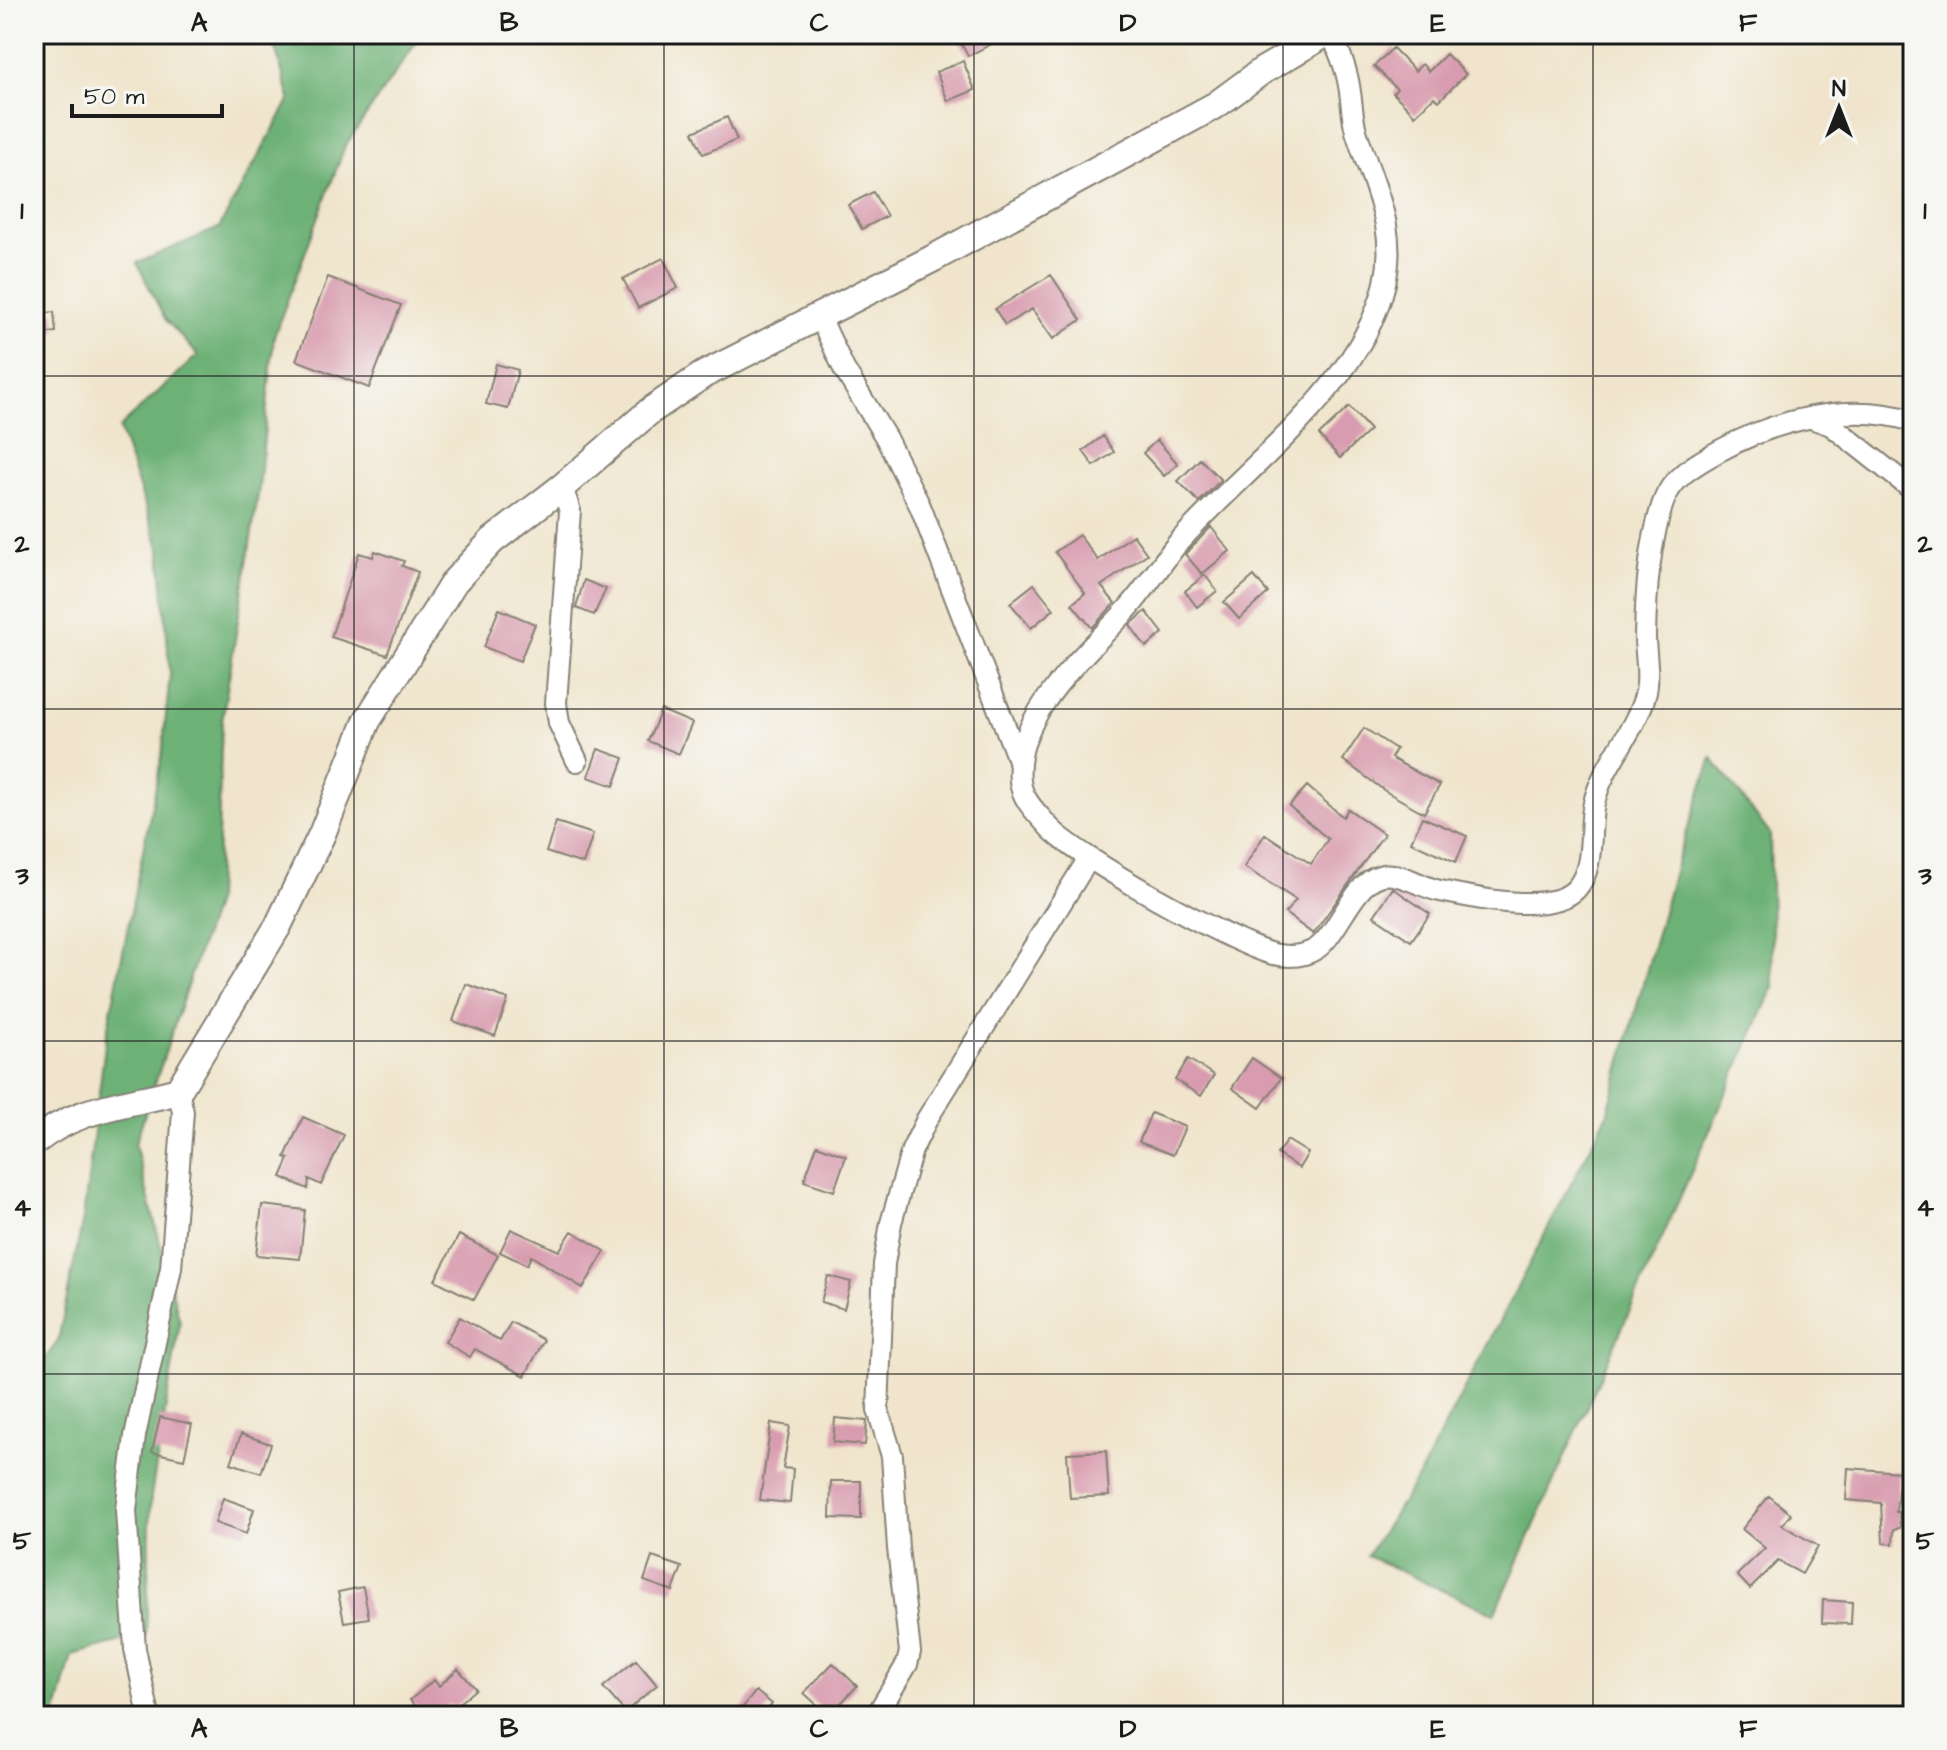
<svg xmlns="http://www.w3.org/2000/svg" width="1947" height="1750" viewBox="0 0 1947 1750" font-family="'Architects Daughter',sans-serif">
<style>
.forest{fill:#6db176;stroke:#446649;stroke-width:2}
.building{fill:#d89baf}
.lines{fill:none;stroke-linecap:round;stroke-linejoin:round}
.minor-casing{stroke:#868074;stroke-width:24}
.tertiary-casing{stroke:#868074;stroke-width:30}
.minor{stroke:#fff;stroke-width:20}
.tertiary{stroke:#fff;stroke-width:26}
.grid{fill:none;stroke:#1c1c1c;stroke-width:2;stroke-opacity:0.55}
.neatline{fill:none;stroke:#1c1c1c;stroke-width:3}
.grid-label{font-size:26px;text-anchor:middle;font-weight:bold;fill:#1c1c1c}
</style>
<rect width="100%" height="100%" fill="#f6f6f2"/>
<filter id="ink" filterUnits="userSpaceOnUse"><feTurbulence type="fractalNoise" baseFrequency=".0125" numOctaves="2"/><feDisplacementMap in="SourceGraphic" scale="16" xChannelSelector="R" yChannelSelector="G"/><feConvolveMatrix kernelMatrix="1 2 1 2 8 2 1 2 1" color-interpolation-filters="sRGB"/></filter>
<filter id="wash" filterUnits="userSpaceOnUse"><feTurbulence type="fractalNoise" baseFrequency=".006" numOctaves="4" result="noise"/><feDisplacementMap in="SourceGraphic" scale="32" xChannelSelector="R" yChannelSelector="G"/><feGaussianBlur stdDeviation="1.8" result="paint"/><feColorMatrix in="noise" values="0 0 0 0 0 0 0 0 0 0 0 0 0 0 0 0 0 1.4 0 .05"/><feComposite in="paint" operator="in"/></filter>
<g filter="url(#wash)">
<rect width="100%" height="100%" fill="#f0e5cc"/>
<path class="forest" d="M271,34H422L345,146L274,336L259,488L222,721L216,899L135,1144L180,1322L151,1496L146,1636L72,1655L56,1716H34V1374L58,1341L83,1219L106,1037L162,755L170,674L160,550L119,428L198,355L165,319L137,263L219,228L290,99Z
M1712,758L1770,834L1773,988L1495,1614L1367,1556L1421,1472L1607,1115L1676,864Z"/>
<g id="blocks">
<path class="building" d="M956,34H1011L968,56Z
M1393,48L1415,71L1422,64L1429,71L1446,54L1466,74L1439,101L1434,97L1415,115L1393,93L1397,89L1374,66Z
M963,61L975,90L948,101L936,72Z
M727,117L737,140L703,154L693,132Z
M873,192L887,216L862,229L848,205Z
M663,258L678,288L638,308L623,279Z
M1051,275L1081,320L1053,339L1032,309L1005,325L995,309Z
M328,277L401,305L369,388L296,360Z
M54,312L56,332L34,335V315Z
M496,364L518,370L508,409L486,404Z
M1349,407L1370,430L1340,458L1319,435Z
M1103,436L1114,452L1094,466L1083,451Z
M1157,440L1178,464L1164,476L1143,453Z
M1200,459L1221,480L1199,502L1178,481Z
M1211,527L1230,551L1202,574L1185,554Z
M1079,535L1098,560L1133,535L1147,554L1101,586L1115,603L1092,628L1072,604L1085,593L1055,552Z
M375,551L404,561L402,566L418,572L387,655L331,637L359,553L373,557Z
M1205,575L1217,591L1197,607L1185,591Z
M1254,576L1268,593L1239,619L1224,602Z
M584,580L606,589L594,615L576,608Z
M1034,584L1054,609L1031,628L1010,603Z
M499,609L535,624L520,661L484,647Z
M1146,611L1163,633L1146,647L1130,625Z
M661,710L692,723L679,754L648,741Z
M1364,728L1396,749L1391,758L1440,785L1424,813L1385,791L1343,760Z
M598,749L624,758L614,786L588,777Z
M1307,786L1343,817L1348,809L1384,834L1313,934L1285,913L1296,900L1244,867L1265,834L1311,864L1328,839L1289,806Z
M1422,817L1467,836L1456,862L1411,842Z
M556,822L593,834L583,864L546,852Z
M1393,888L1430,914L1411,941L1374,916Z
M466,984L508,999L495,1036L453,1021Z
M1252,1058L1281,1078L1260,1108L1232,1088Z
M1188,1059L1214,1075L1201,1096L1175,1080Z
M1151,1113L1185,1127L1173,1155L1139,1142Z
M303,1117L344,1135L321,1185L309,1179L308,1189L281,1177L289,1159L285,1157Z
M1287,1140L1308,1153L1299,1168L1277,1154Z
M817,1145L846,1156L834,1191L804,1181Z
M262,1205L305,1210L300,1259L256,1255Z
M511,1229L559,1251L572,1231L605,1251L583,1288L531,1256L527,1265L500,1252Z
M459,1235L498,1255L474,1300L435,1280Z
M828,1276L851,1282L844,1309L821,1302Z
M460,1317L500,1341L511,1322L544,1340L525,1376L475,1349L470,1357L445,1342Z
M160,1417L192,1424L184,1459L152,1452Z
M835,1418L867,1421L865,1445L833,1442Z
M771,1423L790,1426L783,1468L793,1469L790,1503L760,1500Z
M241,1434L271,1444L261,1473L231,1463Z
M1106,1451L1109,1496L1070,1498L1067,1453Z
M1848,1468L1900,1472L1896,1512H1899L1900,1528L1894,1529L1893,1544L1883,1543L1881,1503L1846,1500Z
M831,1481H861V1519L830,1518Z
M1769,1496L1791,1514L1782,1525L1818,1546L1802,1574L1778,1561L1750,1589L1737,1575L1765,1548L1742,1529Z
M223,1498L254,1509L246,1534L215,1523Z
M652,1557L682,1567L673,1591L644,1581Z
M363,1587L369,1618L344,1622L338,1592Z
M1823,1600L1852,1602L1851,1624L1822,1623Z
M636,1660L657,1685L625,1712L603,1687Z
M833,1663L857,1686L829,1716L804,1693Z
M458,1669L476,1689L453,1708L450,1704L436,1716H424L410,1700L434,1680L439,1686Z
M756,1691L772,1704L763,1716H736Z"/>
</g>
</g>
<g filter="url(#ink)">
<use href="#blocks" fill-opacity="0" stroke="#868074" stroke-width="2"/>
<g class="lines">
<defs>
<path id="minor" d="M1332,34C1337,48 1344,62 1347,76C1352,95 1351,113 1356,131C1372,184 1398,226 1385,283C1361,387 1246,466 1178,543C1159,566 1144,592 1123,614C1084,656 1013,716 1020,781C1022,800 1037,813 1049,827C1076,857 1233,944 1273,954C1287,957 1303,957 1316,949C1342,931 1356,869 1393,875C1408,877 1421,886 1436,890C1469,897 1551,916 1576,889C1596,867 1588,830 1594,803C1603,763 1636,732 1646,692C1650,673 1645,655 1645,636C1646,592 1649,545 1663,503C1672,476 1696,464 1719,451C1776,420 1849,401 1913,421
M819,315L844,369L886,438L920,506L1020,765
M1814,419L1831,425L1913,490
M562,487L570,511L556,703L559,723L577,761
M149,1716L135,1649L126,1510L135,1436L171,1268L183,1112L178,1091
M876,1716L907,1664L910,1652L898,1548L892,1456L878,1410L884,1264L891,1223L912,1150L927,1119L1089,858"/>
<path id="tertiary" d="M34,1142C80,1106 123,1106 178,1091L278,926L322,834L367,721L454,582L492,541L562,487L650,411L703,375L932,259L1216,105L1262,71L1325,34"/>
</defs>
<use href="#minor" class="minor-casing"/>
<use href="#tertiary" class="tertiary-casing"/>
<use href="#minor" class="minor"/>
<use href="#tertiary" class="tertiary"/>
</g>
</g>
<path class="grid" d="M354,34V1716M664,34V1716M974,34V1716M1283,34V1716M1593,34V1716M34,376H1913M34,709H1913M34,1041H1913M34,1374H1913"/>
<rect width="1947" height="1750" fill="none" stroke="#f6f6f2" stroke-width="88"/>
<g transform="translate(1839 108)" stroke="#f6f6f2" stroke-width="6" paint-order="stroke">
<path d="M0-6L14 30L0 20L-14 30Z" fill="#1c1c1c"/>
<text y="-12" font-size="22" font-weight="bold" text-anchor="middle" fill="#1c1c1c">N</text>
</g>
<path d="M72 104v12h150v-12" fill="none" stroke="#1c1c1c" stroke-width="4"/>
<text x="84" y="104" font-size="24" fill="#1c1c1c" stroke="#f6f6f2" stroke-width="6" paint-order="stroke">50 m</text>
<rect x="44" y="44" width="1859" height="1662" class="neatline"/>
<g class="grid-label">
<text x="199" y="31">A</text>
<text x="509" y="31">B</text>
<text x="819" y="31">C</text>
<text x="1128" y="31">D</text>
<text x="1438" y="31">E</text>
<text x="1748" y="31">F</text>
<text x="22" y="219">1</text>
<text x="1925" y="219">1</text>
<text x="22" y="552">2</text>
<text x="1925" y="552">2</text>
<text x="22" y="884">3</text>
<text x="1925" y="884">3</text>
<text x="22" y="1216">4</text>
<text x="1925" y="1216">4</text>
<text x="22" y="1549">5</text>
<text x="1925" y="1549">5</text>
<text x="199" y="1737">A</text>
<text x="509" y="1737">B</text>
<text x="819" y="1737">C</text>
<text x="1128" y="1737">D</text>
<text x="1438" y="1737">E</text>
<text x="1748" y="1737">F</text>
</g>
</svg>
